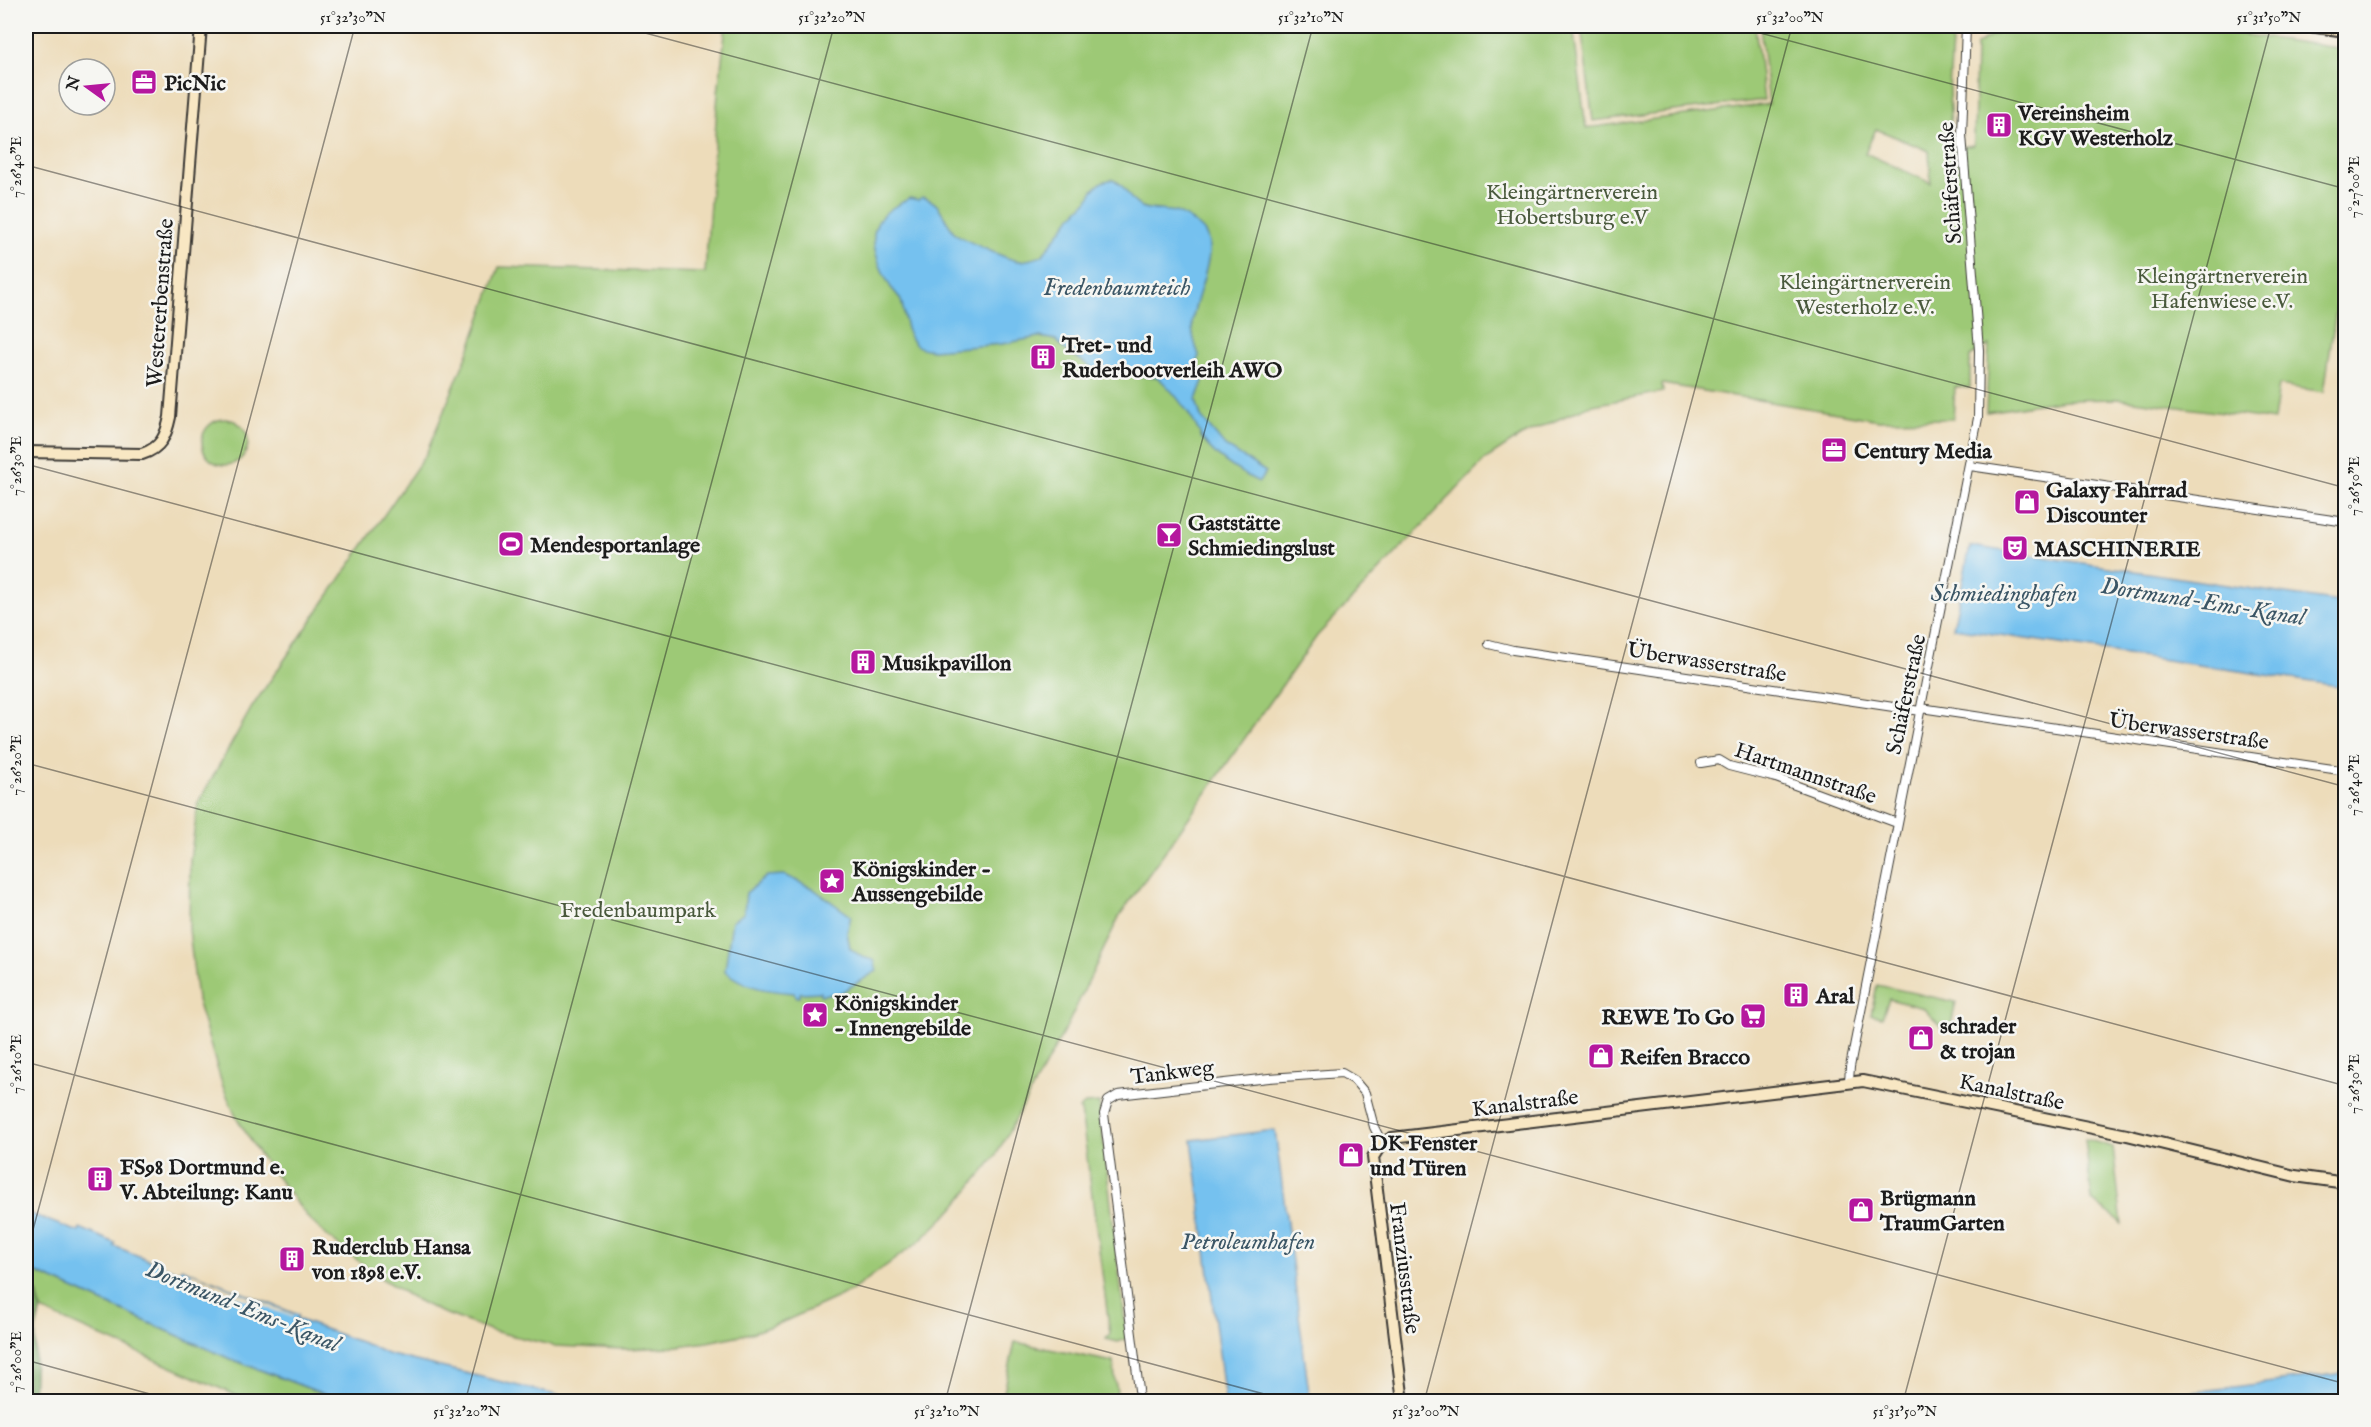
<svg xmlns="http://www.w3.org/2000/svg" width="2371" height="1427" viewBox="0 0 2371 1427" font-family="'IM FELL English',serif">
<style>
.green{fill:#9dc976;stroke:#5c7249;stroke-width:1.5;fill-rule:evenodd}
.forest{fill:#7ead67;stroke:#4d6442;stroke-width:1.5}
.water{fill:#75c1ef;stroke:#486e86;stroke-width:1.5}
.pier{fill:#eddcba}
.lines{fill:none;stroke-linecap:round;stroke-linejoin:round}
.street-casing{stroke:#3b3934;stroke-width:10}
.secondary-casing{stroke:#3b3934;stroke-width:14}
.street{stroke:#fff;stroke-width:8}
.secondary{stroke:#f8e7c3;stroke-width:10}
.ticks{fill:none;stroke:#1c1c1c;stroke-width:1.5;stroke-opacity:0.45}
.labels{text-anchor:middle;stroke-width:5;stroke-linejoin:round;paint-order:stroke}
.poi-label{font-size:22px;font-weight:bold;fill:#1c1c1c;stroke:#f6f6f2;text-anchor:start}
.street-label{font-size:22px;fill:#1c1c1c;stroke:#f6f6f2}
.park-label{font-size:22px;fill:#49593c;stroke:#f6f6f2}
.water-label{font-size:24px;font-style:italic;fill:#3b5666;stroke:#f6f6f2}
.neatline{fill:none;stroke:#1c1c1c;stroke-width:2}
.ticks-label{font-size:15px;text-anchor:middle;fill:#1c1c1c}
</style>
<rect width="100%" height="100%" fill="#f6f6f2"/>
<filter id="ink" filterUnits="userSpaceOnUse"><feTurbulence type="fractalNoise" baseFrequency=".0167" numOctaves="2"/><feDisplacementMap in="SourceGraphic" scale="12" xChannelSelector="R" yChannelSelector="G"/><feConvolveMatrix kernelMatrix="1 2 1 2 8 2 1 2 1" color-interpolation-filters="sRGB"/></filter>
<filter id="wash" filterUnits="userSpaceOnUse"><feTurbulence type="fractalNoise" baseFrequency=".008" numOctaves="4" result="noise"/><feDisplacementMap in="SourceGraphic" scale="24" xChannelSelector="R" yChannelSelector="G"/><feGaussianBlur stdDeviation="1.35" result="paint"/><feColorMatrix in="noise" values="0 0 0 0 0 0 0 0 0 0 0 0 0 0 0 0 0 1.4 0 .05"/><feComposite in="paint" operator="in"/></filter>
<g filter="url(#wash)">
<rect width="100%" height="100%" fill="#eddcba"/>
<path class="green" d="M726,26H1573L1586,128L1769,104L1760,26H1953L1949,90L1952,148L1974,145L1976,45L2008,26H2185L2345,49V297H2338L2324,392L2279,385L2274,420L2120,399L2065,400L1986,412L1989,345L1970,357V388L1955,387L1953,419L1879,420L1662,384L1663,392L1588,406L1521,436L1486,459L1317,636L1120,915L1068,1024L995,1157L953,1209L920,1241L851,1291L783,1322L751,1333L707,1342L672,1347L625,1349L555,1346L493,1331L438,1311L411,1297L379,1277L328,1237L309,1219L259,1154L236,1117L222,1084L197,1000L189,929L190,860L198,803L252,707L426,454L470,348L499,267L705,273L718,93ZM1876,129L1929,151L1931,183L1865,153Z
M1581,26H1755L1764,100L1593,121Z
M202 442a23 23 0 1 1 46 0a23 23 0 1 1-46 0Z
M1877,985L1956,1002L1950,1030L1943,1029L1923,1008L1889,999L1882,1017L1871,1015Z
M1099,1103L1127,1339L1118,1342L1106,1339L1110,1334L1081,1111L1079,1109L1085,1104Z
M2085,1139L2113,1147L2122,1225L2119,1220L2092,1201Z
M26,1268L226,1357L342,1401H249L41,1310L37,1293H26Z
M1015,1342L1113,1362L1118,1401H1002Z"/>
<path class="forest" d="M26,1293H37L41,1310L36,1329L33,1401H26Z"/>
<path class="water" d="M1113,179C1128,187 1127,198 1138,205C1150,213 1166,208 1178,213C1185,216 1195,223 1201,228C1223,247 1193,299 1192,324C1192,335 1195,345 1199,355C1196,364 1199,373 1203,381L1196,400L1201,417L1225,446L1266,472L1259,482C1238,472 1217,458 1203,440C1200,436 1200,432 1197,428C1189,412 1171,388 1157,377L1091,372L1092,368L1064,349L1056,340L1039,337L1002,344L933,350C926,349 921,349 916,345C904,334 906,315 901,301C899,295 893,291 890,286C881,270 868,242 877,224C883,211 899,204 910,198L918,200L922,197C943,202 942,219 955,233C963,240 1009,260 1019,261C1027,261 1035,258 1042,256L1071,217L1088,200L1093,190L1102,182Z
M1970,546L2345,603V687L1953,628Z
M784,875L812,888L851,916L847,932L850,948L862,957L874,960L877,971L840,993L821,995V992L800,993V997H797L794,993C769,991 744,988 725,971L732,921L744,913L746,893L767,876Z
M1275,1130L1310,1401H1225L1192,1140Z
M26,1212L73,1230L79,1231L80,1228L115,1243L114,1246L179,1272L181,1268L298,1315L297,1319L371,1346L387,1354L581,1401H342L226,1357L26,1268Z
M2345,1373V1401H2118L2131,1400Z"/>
<path class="pier" d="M192,1273L293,1315L292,1317L200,1283L190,1277Z"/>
</g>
<g filter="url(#ink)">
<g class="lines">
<defs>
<path id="street" d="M1970,466L2346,522
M1489,644L1513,650L1920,711
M1921,708L2346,771
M1701,763L1719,760L1729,766L1776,778L1897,823
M1849,1081L1850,1067L1978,418L1979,350L1962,135L1966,26
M1139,1390L1104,1114L1108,1101L1118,1095L1269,1078L1342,1073L1354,1080L1365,1093L1374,1127L1382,1143"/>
<path id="secondary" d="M2309,26L2346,31
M26,452L142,454C161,448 166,436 170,417L201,26
M1403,1402L1373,1157L1382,1143L1392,1138L1863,1081L2127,1135L2295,1176L2346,1183"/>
</defs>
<use href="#street" class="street-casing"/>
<use href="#secondary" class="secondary-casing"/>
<use href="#street" class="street"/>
<use href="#secondary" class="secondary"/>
</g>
</g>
<path class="ticks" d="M619,26L2346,488M1734,26L2346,189M26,165L2346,787M26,464L2346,1086M26,763L2346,1384M26,1062L1294,1402M26,1256L355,26M26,1360L179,1402M465,1402L834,26M945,1402L1313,26M1424,1402L1792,26M1903,1402L2271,26"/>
<defs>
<symbol id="office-square" viewBox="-11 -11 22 22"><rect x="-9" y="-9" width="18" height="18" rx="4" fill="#b5179e" stroke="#f6f6f2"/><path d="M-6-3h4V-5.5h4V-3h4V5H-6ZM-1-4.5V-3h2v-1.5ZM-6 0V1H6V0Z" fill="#fff"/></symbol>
<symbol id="building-square" viewBox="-11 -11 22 22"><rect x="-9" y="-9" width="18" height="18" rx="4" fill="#b5179e" stroke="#f6f6f2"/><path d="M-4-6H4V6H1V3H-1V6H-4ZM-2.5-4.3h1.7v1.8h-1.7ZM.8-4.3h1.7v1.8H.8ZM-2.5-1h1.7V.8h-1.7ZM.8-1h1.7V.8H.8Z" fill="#fff"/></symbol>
<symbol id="shop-square" viewBox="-11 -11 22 22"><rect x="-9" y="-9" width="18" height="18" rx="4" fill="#b5179e" stroke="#f6f6f2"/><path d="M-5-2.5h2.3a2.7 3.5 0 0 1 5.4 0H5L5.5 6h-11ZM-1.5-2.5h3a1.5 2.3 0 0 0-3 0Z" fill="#fff"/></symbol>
<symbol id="bar-square" viewBox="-11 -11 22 22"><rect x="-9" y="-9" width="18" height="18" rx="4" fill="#b5179e" stroke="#f6f6f2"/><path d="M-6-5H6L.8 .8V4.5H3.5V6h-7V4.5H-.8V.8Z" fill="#fff"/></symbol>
<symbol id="stadium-square" viewBox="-11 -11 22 22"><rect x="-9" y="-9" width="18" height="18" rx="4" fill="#b5179e" stroke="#f6f6f2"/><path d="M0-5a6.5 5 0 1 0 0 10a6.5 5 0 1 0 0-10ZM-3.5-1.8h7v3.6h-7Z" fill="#fff"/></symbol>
<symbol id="theatre-square" viewBox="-11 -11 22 22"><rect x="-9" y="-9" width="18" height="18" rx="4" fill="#b5179e" stroke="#f6f6f2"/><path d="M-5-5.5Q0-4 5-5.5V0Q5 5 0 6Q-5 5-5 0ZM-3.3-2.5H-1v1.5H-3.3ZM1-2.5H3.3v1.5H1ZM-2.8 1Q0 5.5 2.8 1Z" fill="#fff"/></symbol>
<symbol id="sight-square" viewBox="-11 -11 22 22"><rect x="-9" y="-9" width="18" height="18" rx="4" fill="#b5179e" stroke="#f6f6f2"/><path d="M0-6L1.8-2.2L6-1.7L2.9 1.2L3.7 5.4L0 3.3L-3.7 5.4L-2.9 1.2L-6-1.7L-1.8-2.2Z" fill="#fff"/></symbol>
<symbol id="supermarket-square" viewBox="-11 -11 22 22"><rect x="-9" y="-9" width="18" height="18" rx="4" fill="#b5179e" stroke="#f6f6f2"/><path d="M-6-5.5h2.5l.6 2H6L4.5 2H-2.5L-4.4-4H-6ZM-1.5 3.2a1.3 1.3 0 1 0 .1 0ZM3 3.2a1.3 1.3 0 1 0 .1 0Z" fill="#fff"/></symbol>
</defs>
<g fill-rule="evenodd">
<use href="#office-square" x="129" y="67" width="30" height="30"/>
<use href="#building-square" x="1984" y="110" width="30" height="30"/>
<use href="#building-square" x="1028" y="342" width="30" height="30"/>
<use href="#office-square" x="1819" y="435" width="30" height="30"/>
<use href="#shop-square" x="2012" y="487" width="30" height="30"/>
<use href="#bar-square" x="1154" y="520" width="30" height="30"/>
<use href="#stadium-square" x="496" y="529" width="30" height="30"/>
<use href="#theatre-square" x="2000" y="533" width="30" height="30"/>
<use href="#building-square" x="848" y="647" width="30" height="30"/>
<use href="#sight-square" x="817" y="866" width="30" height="30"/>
<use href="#building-square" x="1781" y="980" width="30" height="30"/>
<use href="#sight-square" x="800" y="1000" width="30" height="30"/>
<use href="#supermarket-square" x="1738" y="1001" width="30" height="30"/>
<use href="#shop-square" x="1906" y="1023" width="30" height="30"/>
<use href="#shop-square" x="1586" y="1041" width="30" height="30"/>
<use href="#shop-square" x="1336" y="1140" width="30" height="30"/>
<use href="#building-square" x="85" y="1164" width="30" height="30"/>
<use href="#shop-square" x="1846" y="1195" width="30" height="30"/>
<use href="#building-square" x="277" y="1244" width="30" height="30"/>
</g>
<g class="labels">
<g class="poi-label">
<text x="164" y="90">PicNic</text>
<text x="2018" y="120">Vereinsheim<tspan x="2018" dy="25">KGV Westerholz</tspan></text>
<text x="1062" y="352">Tret- und<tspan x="1062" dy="25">Ruderbootverleih AWO</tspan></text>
<text x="1854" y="458">Century Media</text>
<text x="2046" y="497">Galaxy Fahrrad<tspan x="2046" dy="25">Discounter</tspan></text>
<text x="1188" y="530">Gaststätte<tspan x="1188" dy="25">Schmiedingslust</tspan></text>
<text x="530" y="552">Mendesportanlage</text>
<text x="2034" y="556">MASCHINERIE</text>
<text x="882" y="670">Musikpavillon</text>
<text x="852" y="876">Königskinder -<tspan x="852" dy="25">Aussengebilde</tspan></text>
<text x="1816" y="1003">Aral</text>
<text x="834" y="1010">Königskinder<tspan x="834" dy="25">- Innengebilde</tspan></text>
<text x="1734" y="1024" text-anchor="end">REWE To Go</text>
<text x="1940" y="1033">schrader<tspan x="1940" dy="25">&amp; trojan</tspan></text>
<text x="1620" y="1064">Reifen Bracco</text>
<text x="1370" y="1150">DK Fenster<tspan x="1370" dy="25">und Türen</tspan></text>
<text x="120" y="1174">FS98 Dortmund e.<tspan x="120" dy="25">V. Abteilung: Kanu</tspan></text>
<text x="1880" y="1205">Brügmann<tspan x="1880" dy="25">TraumGarten</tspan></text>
<text x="312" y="1254">Ruderclub Hansa<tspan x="312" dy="25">von 1898 e.V.</tspan></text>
</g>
<g class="street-label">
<text transform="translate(1949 183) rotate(-94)" y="8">Schäferstraße</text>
<text transform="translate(159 303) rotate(-86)" y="8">Westererbenstraße</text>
<text transform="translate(1707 661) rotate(9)" y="8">Überwasserstraße</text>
<text transform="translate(1905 694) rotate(-78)" y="8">Schäferstraße</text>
<text transform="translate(2189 730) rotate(8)" y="8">Überwasserstraße</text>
<text transform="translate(1806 772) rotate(19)" y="8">Hartmannstraße</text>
<text transform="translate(1172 1071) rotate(-7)" y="8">Tankweg</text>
<text transform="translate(2012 1091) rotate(12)" y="8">Kanalstraße</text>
<text transform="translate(1525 1102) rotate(-7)" y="8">Kanalstraße</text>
<text transform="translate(1406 1268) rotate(83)" y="8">Franziusstraße</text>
</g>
<g class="park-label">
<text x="1572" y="199">Kleingärtnerverein<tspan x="1572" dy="25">Hobertsburg e.V</tspan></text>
<text x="2222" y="283">Kleingärtnerverein<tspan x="2222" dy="25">Hafenwiese e.V.</tspan></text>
<text x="1865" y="289">Kleingärtnerverein<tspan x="1865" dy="25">Westerholz e.V.</tspan></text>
<text x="638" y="917">Fredenbaumpark</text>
</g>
<g class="water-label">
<text x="1117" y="295">Fredenbaumteich</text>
<text x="2004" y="601">Schmiedinghafen</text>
<text transform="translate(2203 601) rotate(9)" y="8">Dortmund-Ems-Kanal</text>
<text x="1248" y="1249">Petroleumhafen</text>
<text transform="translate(243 1306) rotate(22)" y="8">Dortmund-Ems-Kanal</text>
</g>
</g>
<rect width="2371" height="1427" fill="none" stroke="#f6f6f2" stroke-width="66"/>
<g transform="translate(87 87) rotate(285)"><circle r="28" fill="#f6f6f2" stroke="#9f9f9c" stroke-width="1.5"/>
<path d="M0-4.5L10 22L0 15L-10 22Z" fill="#b5179e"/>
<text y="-9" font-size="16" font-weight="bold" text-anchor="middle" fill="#1c1c1c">N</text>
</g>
<rect x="33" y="33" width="2305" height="1361" class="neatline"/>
<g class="ticks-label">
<text x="353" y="22">51°32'30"N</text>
<text x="832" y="22">51°32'20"N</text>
<text x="1311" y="22">51°32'10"N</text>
<text x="1790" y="22">51°32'00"N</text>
<text x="2269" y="22">51°31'50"N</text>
<text transform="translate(16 167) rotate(-90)" y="5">7°26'40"E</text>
<text transform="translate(2354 187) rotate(-90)" y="5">7°27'00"E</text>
<text transform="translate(16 466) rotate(-90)" y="5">7°26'30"E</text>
<text transform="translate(2354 486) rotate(-90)" y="5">7°26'50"E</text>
<text transform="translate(16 765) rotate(-90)" y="5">7°26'20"E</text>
<text transform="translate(2354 785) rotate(-90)" y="5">7°26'40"E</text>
<text transform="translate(16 1064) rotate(-90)" y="5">7°26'10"E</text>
<text transform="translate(2354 1084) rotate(-90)" y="5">7°26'30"E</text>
<text transform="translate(16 1362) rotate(-90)" y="5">7°26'00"E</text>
<text x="467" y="1416">51°32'20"N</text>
<text x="947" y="1416">51°32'10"N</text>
<text x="1426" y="1416">51°32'00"N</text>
<text x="1905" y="1416">51°31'50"N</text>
</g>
</svg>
